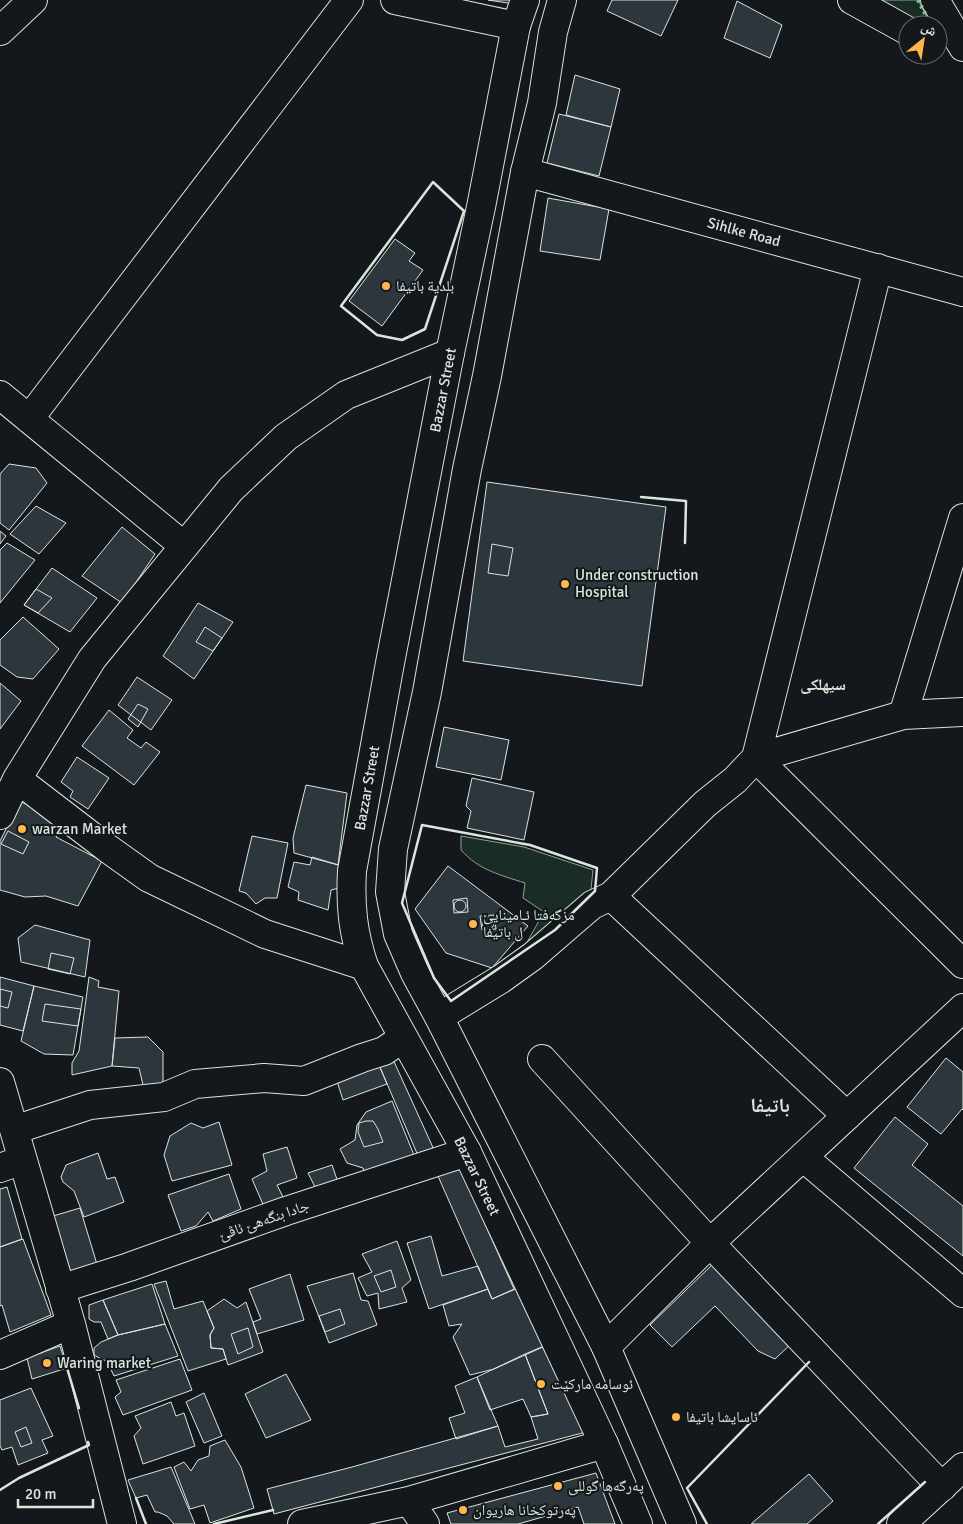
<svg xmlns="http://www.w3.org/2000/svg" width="963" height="1524" viewBox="0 0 963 1524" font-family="Signika,'Noto Naskh Arabic',sans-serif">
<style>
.green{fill:#1a2d24;stroke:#939e99}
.building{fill:#2c363c;stroke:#d8e6dc}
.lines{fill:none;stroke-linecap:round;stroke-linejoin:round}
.minor-casing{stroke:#d8e6dc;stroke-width:30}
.major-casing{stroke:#d8e6dc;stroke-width:30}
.highway-casing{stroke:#d8e6dc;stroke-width:30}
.minor{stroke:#14181c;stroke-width:28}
.major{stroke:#14181c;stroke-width:28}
.highway{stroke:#14181c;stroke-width:28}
.hedge{stroke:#8ac095;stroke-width:4;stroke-dasharray:2.5 4;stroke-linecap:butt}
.wall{stroke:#d8e6dc;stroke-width:2.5}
.poi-dot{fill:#ffb74d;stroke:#14181c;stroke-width:2}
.labels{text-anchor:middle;stroke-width:4;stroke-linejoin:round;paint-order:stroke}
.street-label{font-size:15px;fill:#d8e6dc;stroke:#14181c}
.poi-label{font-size:15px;fill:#d8e6dc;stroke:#14181c;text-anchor:start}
.neighbourhood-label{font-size:16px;font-weight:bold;fill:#d8e6dc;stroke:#14181c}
.district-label{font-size:20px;font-weight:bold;fill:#d8e6dc;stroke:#14181c}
</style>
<rect width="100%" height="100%" fill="#14181c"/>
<path class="green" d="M872,0H918L931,25H919Z
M461,836L524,847L593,870L591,889L555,924L526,944L544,912L523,898L525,883C500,875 479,870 461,850Z"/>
<path class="building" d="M488,0H516L514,4Z
M612,0H678L661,36L607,11Z
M737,1L782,25L770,58L724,38Z
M575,75L620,89L611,127L566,115Z
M559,114L611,127L599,176L547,163Z
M548,198L609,209L600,260L540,251Z
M395,239L415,253L409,261L423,270L382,326L349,301Z
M9,464L36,468L47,483L9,530L0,523V474Z
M487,482L666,507L642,686L463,661Z
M36,506L66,523L39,554L10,534Z
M122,527L155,554L122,603L82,576Z
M0,531L6,536L0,544Z
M7,543L35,560L0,603V550Z
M492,544L513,548L508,576L488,573Z
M52,568L97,598L70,632L24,605Z
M36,589L52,598L38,613L24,605Z
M198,603L233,622L194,679L163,656Z
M23,617L59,649L33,679L17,677L0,665V640Z
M205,627L222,638L213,651L196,642Z
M137,677L172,700L151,730L118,705Z
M0,683L21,701L0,729Z
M138,704L148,709L138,727L128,719Z
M109,710L133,730L127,738L141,748L146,742L160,752L134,785L82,746Z
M444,727L509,740L501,780L436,767Z
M77,757L109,778L88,809L70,797L73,791L61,782Z
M472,778L534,792L524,840L467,828L471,811L466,806Z
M306,785L347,793L338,865L294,853L293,838Z
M20,801L63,823L56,837L102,861L78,906L46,896L25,897L0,890V841Z
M8,831L29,842L23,854L1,844Z
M252,836L288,843L277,898H265L256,904L246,893L239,891Z
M312,857L342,866L339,888L331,890L328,910L298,900L299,892L288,887L294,862L310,865Z
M448,866L528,926L492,968L446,953L415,909Z
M467,898L468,912L454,913L453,900Z
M454 906a6 6 0 1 1 12 0a6 6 0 1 1-12 0Z
M494,915L496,929L482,930L480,916Z
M482 923a6 6 0 1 1 12 0a6 6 0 1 1-12 0Z
M35,925L90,940L85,977L21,962L18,938Z
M51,953L74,958L70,974L48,969Z
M0,977L34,986L23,1031L0,1025Z
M89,977L99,981L98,987L119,991L112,1066L72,1075V1063L79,1051Z
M34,986L83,997L73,1055L44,1054L21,1041Z
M0,989L12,992L8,1008L0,1006Z
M45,1004L81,1009L78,1026L42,1021Z
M148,1037L163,1052V1089H144L139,1068L112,1066L115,1038Z
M391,1055L435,1152L419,1158L379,1065Z
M946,1058L963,1072V1110L962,1109L941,1134L907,1107Z
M379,1065L387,1084L343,1100L336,1078Z
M392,1101L416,1160L367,1178L363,1168L347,1163L340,1149L355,1140L357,1125L366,1112Z
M895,1117L928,1144L912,1165L963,1206V1256L854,1168Z
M366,1121H373L378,1129L383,1142L364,1147L358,1132L359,1123Z
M219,1122L232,1165L172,1181L164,1155L170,1136L191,1123L203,1128Z
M287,1147L297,1178L277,1185L285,1201L265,1209L252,1179L267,1171L263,1154Z
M98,1153L107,1179L115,1177L124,1202L84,1217L74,1191L63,1182L61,1177L66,1165Z
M332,1165L340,1188L319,1195L308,1173Z
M460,1168L514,1289L492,1299L438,1176Z
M229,1174L241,1209L213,1221L208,1212L196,1226L181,1231L168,1195Z
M7,1187L22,1239L0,1247V1189Z
M80,1208L99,1271L71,1280L53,1216Z
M431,1236L442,1276L478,1266L488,1289L429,1309L407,1243Z
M23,1239L51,1315L10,1332L2,1305L0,1306V1247Z
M397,1241L411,1280L402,1288L407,1302L379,1309L378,1293L367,1296L358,1278L372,1272L362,1254Z
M716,1261L794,1341L775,1359L758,1351L715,1306L672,1347L650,1325Z
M391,1270L396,1287L381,1292L374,1276Z
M353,1273L361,1300L368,1301L377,1325L329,1343L307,1286Z
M290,1274L304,1320L257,1334L253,1322L261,1319L249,1289Z
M166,1281L174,1309L203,1301L214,1328L210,1335L211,1348L223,1349L226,1359L188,1371L154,1284Z
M152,1284L165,1324L118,1335L103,1300Z
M518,1288L545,1346L494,1369L470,1375L453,1337L462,1324L449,1326L443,1305L488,1289L492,1299Z
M224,1299L237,1308L246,1302L263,1352L228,1365L223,1349L211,1348L210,1335L214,1328L207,1311Z
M103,1300L118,1335L108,1339L101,1322H94L89,1319V1305Z
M340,1309L345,1324L325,1332L319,1316Z
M165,1324L178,1356L114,1376L107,1361L101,1359L94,1355V1348L101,1342L118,1335Z
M248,1328L253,1347L238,1354L231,1334Z
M60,1346L67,1368L32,1379L27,1358Z
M544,1346L586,1432L274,1514L267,1489L352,1467L498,1426L505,1447L538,1439L531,1417L548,1414L525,1354Z
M525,1354L548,1414L531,1417L523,1399L490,1410L477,1377Z
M180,1359L192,1390L123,1415L115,1397L121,1392L116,1380Z
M286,1374L311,1420L266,1438L245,1394Z
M477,1377L498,1426L456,1439L449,1418L465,1413L455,1386Z
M31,1388L53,1436L42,1440L48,1453L18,1465L12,1447L2,1450L0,1446V1400Z
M204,1393L222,1436L204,1443L186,1402Z
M171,1402L176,1416L184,1413L195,1446L143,1464L134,1436L141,1428L135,1416Z
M26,1427L32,1443L21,1447L15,1432Z
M225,1440L241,1467L254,1508L210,1523L204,1505L190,1509L174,1467L184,1462L191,1471L198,1460L209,1456L210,1446Z
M171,1467L195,1524H174L167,1516L158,1512H155L147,1495L136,1498L128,1480Z
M596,1473L615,1524H584L578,1507L518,1524H451L447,1513Z
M809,1474L833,1501L807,1524H751Z"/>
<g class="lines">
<defs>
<path id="minor" d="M395,0L516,26
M0,31L33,0
M525,172L963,292
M878,268L756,758L963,964
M0,395L184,546
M29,419L349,0
M903,715L963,518
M17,779L107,848L149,878L265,934L364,966
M0,815L17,779L92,659L231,489L286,437L346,395L450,353
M611,896L847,1116
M439,1017L501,979L533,956L592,905L611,896L705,804L735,780L756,758L903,715L963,712
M542,1059L710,1243L942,1487
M0,1082L71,1324L122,1524
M14,1130L90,1105L164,1097L195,1084L264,1078L304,1081L362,1058L384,1051L403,1038
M803,1157L963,1293
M0,1168L22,1160
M60,1289L129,1267L286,1211L467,1152
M606,1347L710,1243L963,1008
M0,1355L71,1324
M409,1501L425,1524
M302,1524L409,1501L604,1444"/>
<path id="major" d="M852,0L908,31
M935,0L963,47
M901,1524L963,1467"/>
<path id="highway" d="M525,0L516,26L481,207L450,353L390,663L352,871C350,906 353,933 364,966L467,1152L604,1444L638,1524
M562,0L553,32L542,103L525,172L487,376L467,469L427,692L393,849L390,892L398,934L415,973L439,1017L606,1347L682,1524"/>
</defs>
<use href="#minor" class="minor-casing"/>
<use href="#major" class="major-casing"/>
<use href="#highway" class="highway-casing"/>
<use href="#minor" class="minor"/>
<use href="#major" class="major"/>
<use href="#highway" class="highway"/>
<path class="hedge" d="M918,0L931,25"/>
<path class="wall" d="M433,182L464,211L425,329L402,340L377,335L341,306Z
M641,497L686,501L685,543
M422,825L530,845L597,868L595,891L555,930L451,1001L434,978L402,903Z
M67,1368L79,1408
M0,1490L19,1478L89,1445L88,1442
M136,1498L146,1524
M214,1524L273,1510
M707,1524L687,1488L809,1362
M878,1524L925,1482"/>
</g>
<g class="poi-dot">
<circle cx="386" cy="286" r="5"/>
<circle cx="565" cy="584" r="5"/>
<circle cx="22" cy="829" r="5"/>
<circle cx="473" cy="924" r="5"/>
<circle cx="47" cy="1363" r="5"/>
<circle cx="541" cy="1384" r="5"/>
<circle cx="676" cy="1417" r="5"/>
<circle cx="558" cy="1486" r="5"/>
<circle cx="463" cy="1510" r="5"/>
</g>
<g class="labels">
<g class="street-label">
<text transform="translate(744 232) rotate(15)" y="5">Sihlke Road</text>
<text transform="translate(443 390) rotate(-79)" y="5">Bazzar Street</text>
<text transform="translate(367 788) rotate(-80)" y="5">Bazzar Street</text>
<text transform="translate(477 1176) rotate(64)" y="5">Bazzar Street</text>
<text transform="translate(264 1220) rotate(-19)" y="5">جادا بنگەهێ ئاڤێ</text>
</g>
<g class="poi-label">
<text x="396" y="291">بلدية باتيفا</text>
<text x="575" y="580">Under construction<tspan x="575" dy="17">Hospital</tspan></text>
<text x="32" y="834">warzan Market</text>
<text x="483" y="920">مزگەفتا ئـامینایێ<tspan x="483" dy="17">ل باتیفا</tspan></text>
<text x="57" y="1368">Waring market</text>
<text x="551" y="1389">ئوسامە مارکێت</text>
<text x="686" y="1422">ئاسایشا باتیفا</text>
<text x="568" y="1491">په‌رگه‌ها گوللی</text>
<text x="473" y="1515">په‌رتوكخانا هاریوان</text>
</g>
<g class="neighbourhood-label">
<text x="823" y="690">سيهلكى</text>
</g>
<g class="district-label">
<text x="770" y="1112">باتیفا</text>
</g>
</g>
<g transform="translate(923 40) rotate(30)"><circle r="24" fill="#14181c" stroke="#626a69"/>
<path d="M0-4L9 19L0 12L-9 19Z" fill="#ffb74d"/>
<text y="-8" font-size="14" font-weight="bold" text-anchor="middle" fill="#d8e6dc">ش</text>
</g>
<path d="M18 1499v8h75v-8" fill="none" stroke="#d8e6dc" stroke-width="2.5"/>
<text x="25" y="1499" font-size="15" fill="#d8e6dc" stroke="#14181c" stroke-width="4" paint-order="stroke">20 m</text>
</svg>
